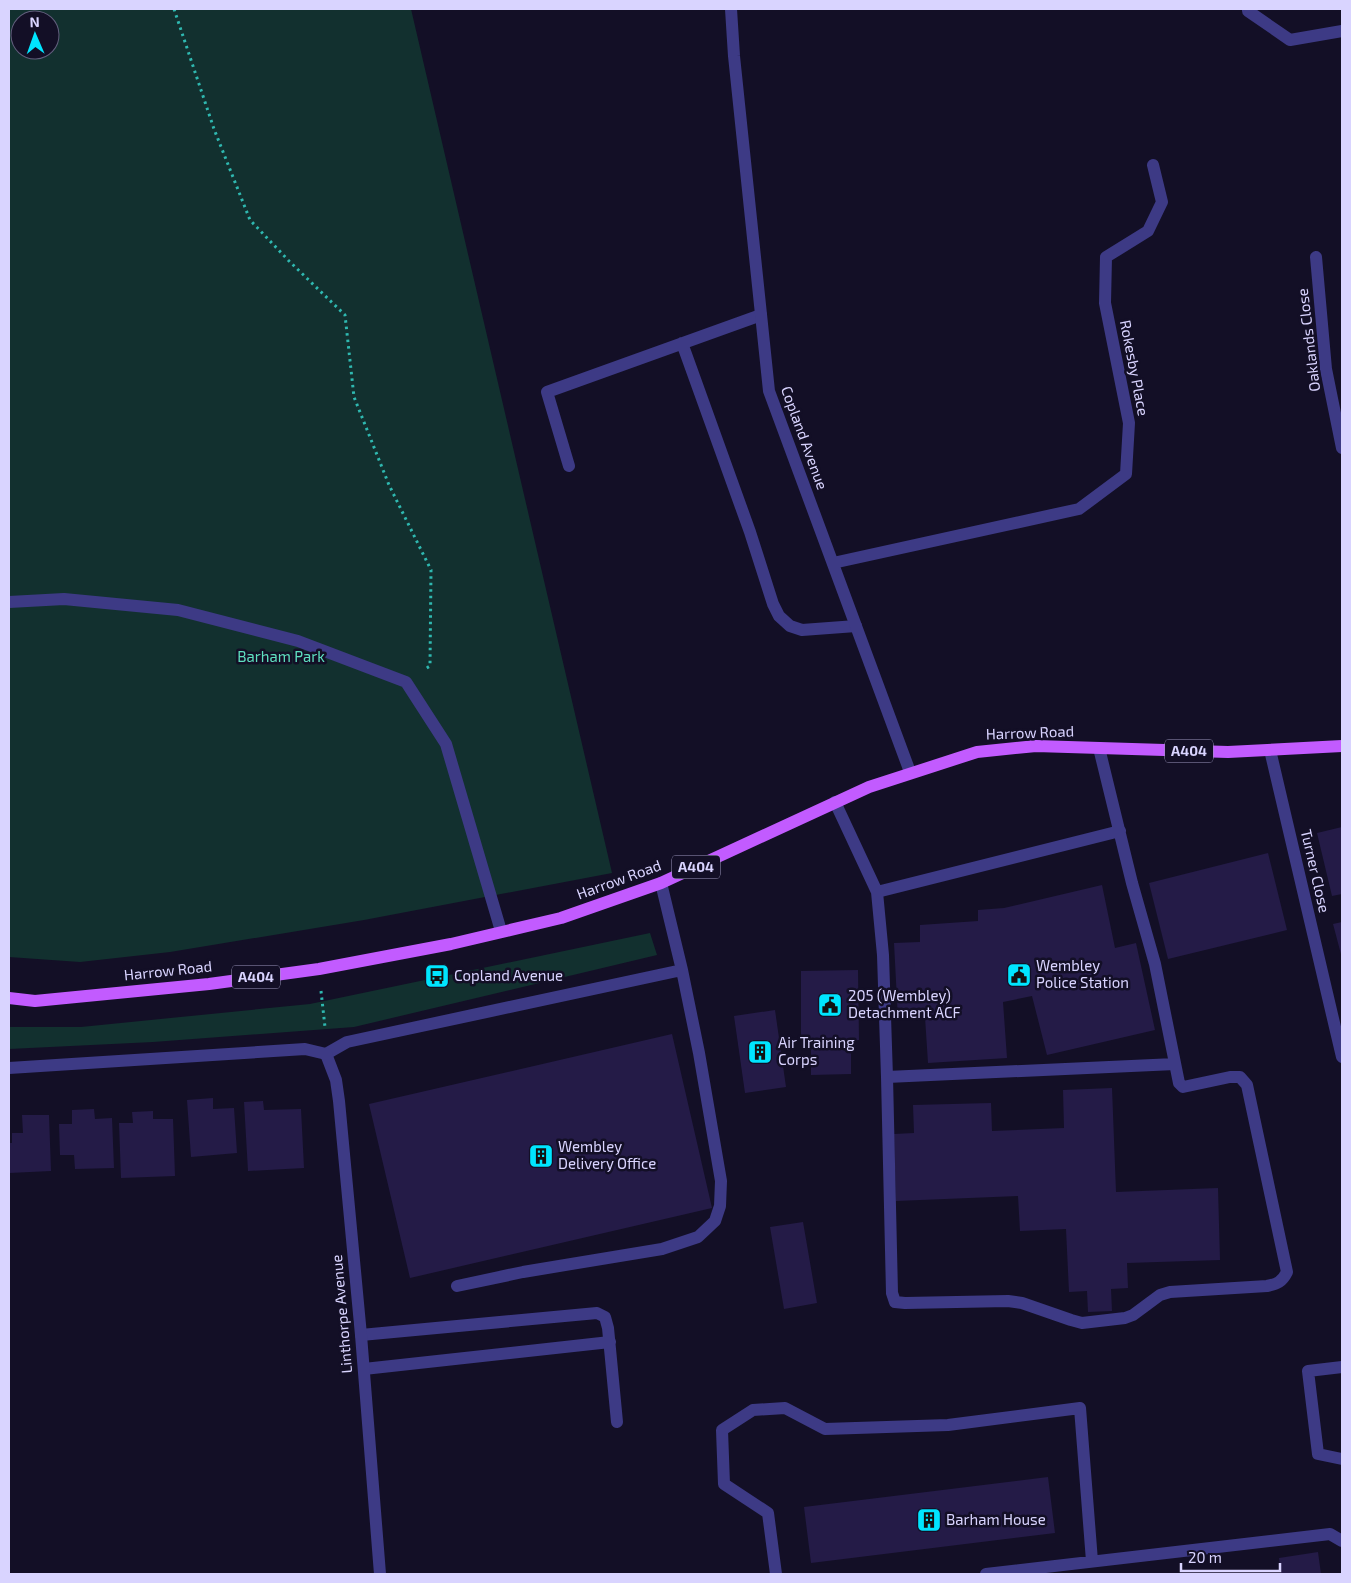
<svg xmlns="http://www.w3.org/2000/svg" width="1351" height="1583" viewBox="0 0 1351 1583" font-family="'Exo 2',sans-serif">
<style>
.green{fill:#12302f;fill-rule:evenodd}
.building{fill:#241b47}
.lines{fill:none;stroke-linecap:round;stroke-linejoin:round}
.path{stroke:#2fb8b0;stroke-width:3;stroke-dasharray:2.5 4;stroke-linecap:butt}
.lane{stroke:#3d3a85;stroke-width:12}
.street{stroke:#3d3a85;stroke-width:12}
.primary{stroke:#c25bff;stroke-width:12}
.labels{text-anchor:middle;stroke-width:5;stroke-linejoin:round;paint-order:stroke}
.shield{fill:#130f26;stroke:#9e99be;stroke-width:1}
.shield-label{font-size:14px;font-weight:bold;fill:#d9d4ff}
.street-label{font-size:15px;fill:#d9d4ff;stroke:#130f26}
.park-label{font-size:15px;fill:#5fe0c0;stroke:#130f26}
.poi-label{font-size:15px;fill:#d9d4ff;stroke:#130f26;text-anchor:start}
</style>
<rect width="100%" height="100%" fill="#130f26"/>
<path class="green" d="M9,9H411L612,873L364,920L170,952L80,962L9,957ZM20,20H50V50H20Z
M650,933L657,955L354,1027L153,1042L9,1049V1027H81L310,1004Z"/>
<path class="building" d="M1342,827V894L1332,896L1317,833Z
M1268,853L1287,930L1168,959L1149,883Z
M1102,885L1115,948L1136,943L1155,1030L1047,1055L1032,996L1003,1002L1007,1058L928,1063L925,1017L898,1019L894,943L920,942V925L978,921V910L1004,908Z
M1342,922V958L1333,924Z
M858,970L859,1040L851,1041V1074L811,1075V1039H801V971Z
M775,1010L786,1087L745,1093L734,1016Z
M672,1034L712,1208L410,1278L369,1104Z
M1112,1088L1116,1192L1218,1188L1220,1260L1127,1263L1128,1288L1111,1289L1112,1311L1088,1312L1087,1291L1069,1292L1066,1229L1020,1231L1018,1196L896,1201L894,1134L914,1133L913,1105L991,1103L992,1131L1064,1128L1063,1090Z
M213,1098V1109L234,1108L237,1153L191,1157L187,1100Z
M263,1101L264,1110L301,1109L304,1168L248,1171L244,1102Z
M94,1109L95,1119L112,1118L114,1168L75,1169L74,1155H60L59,1124H72V1110Z
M153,1111V1119H173L175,1176L121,1178L119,1123H133L132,1112Z
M22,1115H49L51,1171L9,1173V1143H12V1133H23Z
M803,1222L817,1303L784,1309L770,1227Z
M1048,1477L1055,1533L811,1563L804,1507Z
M1318,1552L1321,1574H1281L1279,1558Z"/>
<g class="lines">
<path class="path" d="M174,9L214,129L250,220L289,261L345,315L354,397L389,485L431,570L430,666L425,669
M321,991L325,1027"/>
<path class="lane" d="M1248,9V11L1290,40L1342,31
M682,343L750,532L773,604L779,616L790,626L802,630L856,626
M569,466L547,392L761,315
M9,602L64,599L178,610L298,641L406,682L446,744L501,931
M835,802L877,892L883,955L887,1077L1175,1064
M877,892L1120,831
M326,1054L347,1042L682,970
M887,1077L892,1293L895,1302L905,1303L1008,1301L1022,1303L1071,1320L1082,1323L1125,1318L1133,1315L1160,1295L1170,1292L1267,1286C1277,1284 1282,1282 1287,1272L1247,1085L1240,1077H1230L1183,1087L1179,1083L1155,964L1132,883L1099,748
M457,1286L523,1272L662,1249L698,1237L715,1221L720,1206L721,1181L699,1053L682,970L661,883
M361,1335L597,1313L605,1317L608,1328L617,1422
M364,1369L610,1342
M776,1574L768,1513L724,1484L722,1430L753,1410L785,1408L825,1429L948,1425L1080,1408L1092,1561
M986,1574L1330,1534L1342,1541"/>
<path class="street" d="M731,9L734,56L769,391L910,772
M1316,257L1326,369L1342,448
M833,563L1079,509L1126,474L1129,423L1105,303L1106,257L1148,231L1162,202L1153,165
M1270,750L1342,1057
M9,1068L305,1049L326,1054L336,1080L339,1101L361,1335L380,1574
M1342,1367L1308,1371L1318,1454L1342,1459"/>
<path class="primary" d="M9,998L35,1001L209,984L319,969L451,944L561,918L661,883L869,787L977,752L1036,746L1228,752L1342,746"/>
</g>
<defs>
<symbol id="civic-square" viewBox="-11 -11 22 22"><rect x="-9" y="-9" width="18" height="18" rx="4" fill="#00e5ff" stroke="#130f26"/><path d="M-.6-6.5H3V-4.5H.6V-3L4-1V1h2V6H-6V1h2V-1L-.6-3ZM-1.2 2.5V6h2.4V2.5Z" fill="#111"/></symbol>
<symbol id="bus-square" viewBox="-11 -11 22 22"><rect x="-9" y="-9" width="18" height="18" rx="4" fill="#00e5ff" stroke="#130f26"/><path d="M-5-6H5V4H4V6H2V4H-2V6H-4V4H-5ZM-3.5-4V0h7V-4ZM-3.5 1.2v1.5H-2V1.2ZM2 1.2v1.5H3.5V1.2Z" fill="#111"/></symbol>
<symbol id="building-square" viewBox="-11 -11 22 22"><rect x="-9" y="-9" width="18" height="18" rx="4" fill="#00e5ff" stroke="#130f26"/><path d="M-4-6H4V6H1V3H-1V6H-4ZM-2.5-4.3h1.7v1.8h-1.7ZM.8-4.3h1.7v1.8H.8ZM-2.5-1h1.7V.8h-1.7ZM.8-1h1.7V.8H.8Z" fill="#111"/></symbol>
</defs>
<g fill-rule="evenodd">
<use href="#civic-square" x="1005" y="961" width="28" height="28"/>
<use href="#bus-square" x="423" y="962" width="28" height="28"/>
<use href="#civic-square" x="816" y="991" width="28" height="28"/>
<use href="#building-square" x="746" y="1038" width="28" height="28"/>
<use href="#building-square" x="527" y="1142" width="28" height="28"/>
<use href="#building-square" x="915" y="1506" width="28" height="28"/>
</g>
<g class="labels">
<g class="shield">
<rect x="1165" y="739.5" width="48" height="23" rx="4"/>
<rect x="672" y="855.5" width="48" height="23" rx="4"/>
<rect x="232" y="965.5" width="48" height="23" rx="4"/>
</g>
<g class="shield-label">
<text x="1189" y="756">A404</text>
<text x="696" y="872">A404</text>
<text x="256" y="982">A404</text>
</g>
<g class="street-label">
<text transform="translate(1309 340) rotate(-97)" y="5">Oaklands Close</text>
<text transform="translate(1134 368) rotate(79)" y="5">Rokesby Place</text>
<text transform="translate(804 438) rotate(70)" y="5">Copland Avenue</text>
<text transform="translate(1030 733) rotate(-2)" y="5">Harrow Road</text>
<text transform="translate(1315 871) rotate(77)" y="5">Turner Close</text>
<text transform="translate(619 880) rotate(-20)" y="5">Harrow Road</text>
<text transform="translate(168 971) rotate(-6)" y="5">Harrow Road</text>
<text transform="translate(342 1314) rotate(-95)" y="5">Linthorpe Avenue</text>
</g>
<g class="park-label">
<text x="281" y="662">Barham Park</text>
</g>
<g class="poi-label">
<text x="1036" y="971">Wembley<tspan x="1036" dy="17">Police Station</tspan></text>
<text x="454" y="981">Copland Avenue</text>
<text x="848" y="1001">205 (Wembley)<tspan x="848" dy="17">Detachment ACF</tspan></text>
<text x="778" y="1048">Air Training<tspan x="778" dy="17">Corps</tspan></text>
<text x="558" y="1152">Wembley<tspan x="558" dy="17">Delivery Office</tspan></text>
<text x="946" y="1525">Barham House</text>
</g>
</g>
<rect width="1351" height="1583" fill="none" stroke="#d9d4ff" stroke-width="20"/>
<g transform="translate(35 35) rotate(358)"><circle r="24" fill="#130f26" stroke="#625e7d"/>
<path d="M0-4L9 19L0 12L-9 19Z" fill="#00e5ff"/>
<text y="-8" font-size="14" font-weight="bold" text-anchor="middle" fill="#d9d4ff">N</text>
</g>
<path d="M1181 1563v8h99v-8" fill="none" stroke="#d9d4ff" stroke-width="2.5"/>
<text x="1188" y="1563" font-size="15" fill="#d9d4ff" stroke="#130f26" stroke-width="4" paint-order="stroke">20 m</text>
</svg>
